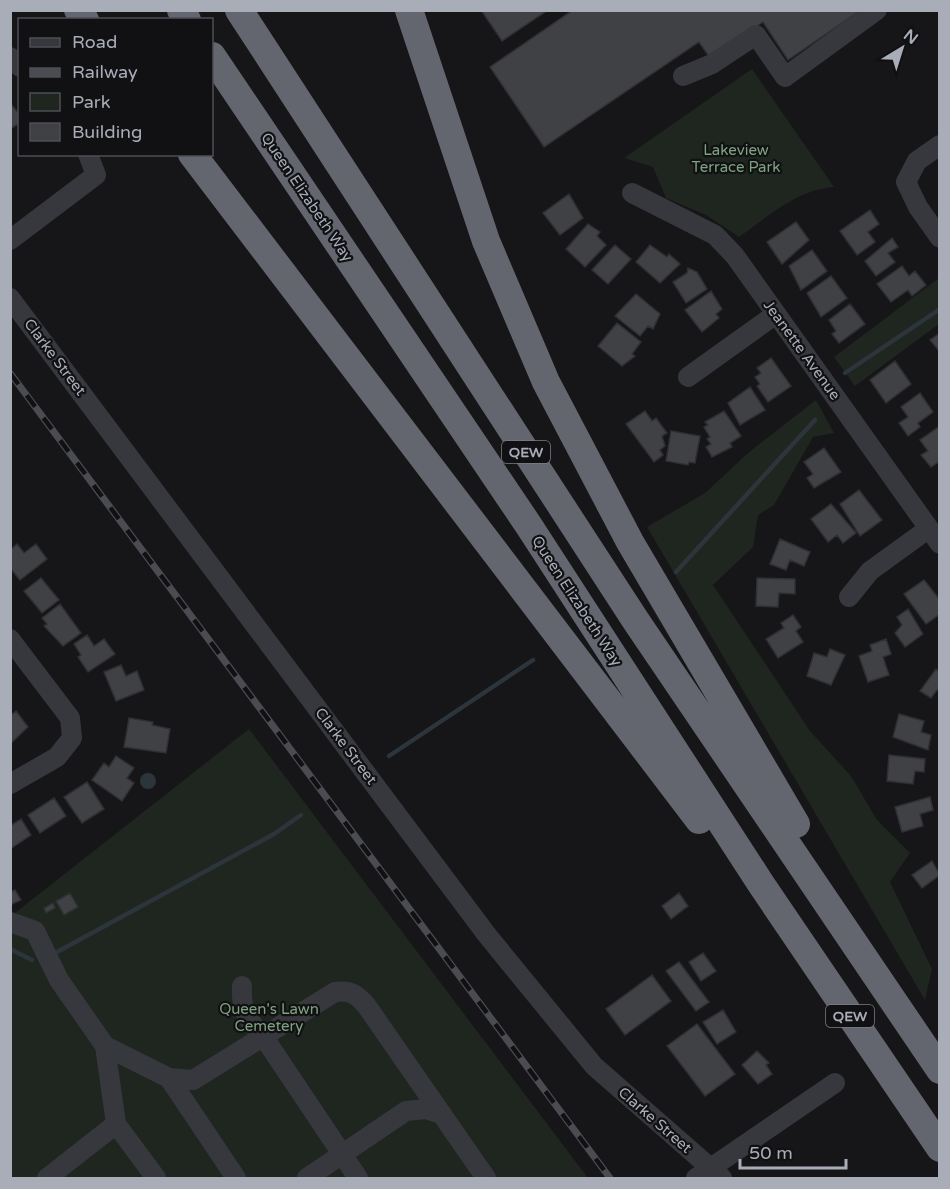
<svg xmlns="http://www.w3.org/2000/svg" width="950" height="1189" viewBox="0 0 950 1189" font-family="'Varela Round',sans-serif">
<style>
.green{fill:#1e261f}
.water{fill:#2c353c}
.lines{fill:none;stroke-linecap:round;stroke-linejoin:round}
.stream{stroke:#2c353c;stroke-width:4.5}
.building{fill:#404145;stroke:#303034;stroke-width:1.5}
.minor{stroke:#37383d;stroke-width:20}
.highway{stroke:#63666e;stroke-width:28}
.rail-casing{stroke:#4a4c52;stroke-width:7}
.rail{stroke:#111113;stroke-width:4.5;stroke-dasharray:14;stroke-linecap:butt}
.labels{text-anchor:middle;stroke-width:4.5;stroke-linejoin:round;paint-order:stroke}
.shield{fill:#111113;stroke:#7b7e86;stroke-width:1.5}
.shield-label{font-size:14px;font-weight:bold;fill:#a8adb8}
.park-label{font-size:15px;fill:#7fa381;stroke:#111113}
.street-label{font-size:15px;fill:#a8adb8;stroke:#111113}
</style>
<rect width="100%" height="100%" fill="#161618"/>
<path class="green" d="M752,69L834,187C796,190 769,216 739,237L706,215L666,198L653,167L624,158Z
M939,278V324L855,386L834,357Z
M816,400L834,433L813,437L774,505L758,515L753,547L713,585L810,731L851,776L877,820L910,853L890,882L932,969L925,1000L647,527L705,493L748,453Z
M249,729L588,1178H11V916Z"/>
<path class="water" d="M140 781a8 8 0 1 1 16 0a8 8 0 1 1-16 0Z"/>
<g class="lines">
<path class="stream" d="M845,373L940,309
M676,572L815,420
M389,756L533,660
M10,949L32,960
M57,952L274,834L301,815"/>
</g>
<path class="building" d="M481,10H548L502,41Z
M573,10H861L788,60L763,22L710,58L699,42L544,147L490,67Z
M10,103L20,115V123L10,129Z
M569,194L583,218L560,235L543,213Z
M870,210L879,224L868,232L875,242L857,255L840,231Z
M796,222L809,240L782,264L767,242Z
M588,224L600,232L597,236L606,245L585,267L566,249Z
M892,238L898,247L888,253L895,262L876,276L865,261Z
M615,245L631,259L608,284L592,270Z
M650,245L667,257L669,254L680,264L660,283L636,262Z
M812,250L827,271L801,290L789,266Z
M902,266L909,276L915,271L926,285L912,296L908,290L891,302L877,284Z
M688,268L697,272L707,289L686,303L673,282L687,273Z
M831,276L847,298L821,317L807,293Z
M711,291L722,309L716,314L719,318L702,332L685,310Z
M636,294L660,314L653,329L648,326L640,336L615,316Z
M850,304L865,324L839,343L832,334L836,331L829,320Z
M617,323L641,342L632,354L635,356L622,366L598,346Z
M940,333V352L930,340Z
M771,358L791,386L768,402L757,386L760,384L755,377L761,373L757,368Z
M895,361L911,384L886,403L870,380Z
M750,387L765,410L740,425L728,403Z
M920,393L933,412L918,423L920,427L908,436L899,423L908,417L901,407Z
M645,411L652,421L656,418L667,433L662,436L665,446L660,450L663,455L654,462L626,424Z
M724,411L741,436L730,443L732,447L712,457L706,447L711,444L707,439L710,437L704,427L708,425L705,422Z
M940,426V461L931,467L921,455L928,451L920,440Z
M671,431L700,436L695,463L689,462L688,465L666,461Z
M824,448L841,472L814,488L807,478L813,474L804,462Z
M859,490L882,520L860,536L840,504Z
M831,504L856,533L843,543L837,535L828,542L811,519Z
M780,539L810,552L804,566L790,560L786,570L770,564Z
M17,544L24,553L36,544L47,559L20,580L10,568V550Z
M41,578L59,600L42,613L24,591Z
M757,578L795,579V594L779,593L778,607L756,606Z
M924,580L940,600V614L926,624L904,594Z
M60,604L81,633L63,646L44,626L47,624L42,618Z
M908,609L923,634L905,647L895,633L902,625L897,617Z
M793,615L801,627L796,631L803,642L778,658L766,639L784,628L781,623Z
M87,635L94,646L104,639L115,654L88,672L78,657L81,655L74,644Z
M886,639L891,654L883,657L889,675L868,682L859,656L872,651L870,645Z
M830,649L845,655L831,685L807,676L814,653L827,657Z
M121,665L126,676L137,671L144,690L116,701L104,672Z
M936,669L940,672V692L937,690L931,698L920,691Z
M16,711L28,727L11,743L10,716Z
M899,714L924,721L921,732L931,735L928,750L893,737Z
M129,718L153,722L152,725L170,729L166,753L124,747Z
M889,755L925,759L924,772L915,771L913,784L887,781Z
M116,756L134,768L127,778L134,783L122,801L92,780L104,763L109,767Z
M87,782L104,809L82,823L64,797Z
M930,797L933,810L920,814L923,826L902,832L895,807Z
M54,798L66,816L40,833L28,815Z
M21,819L31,835L10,849V826Z
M932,861L940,875L922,888L912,875Z
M15,890L21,900L10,905V892Z
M70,893L78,907L64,915L56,901Z
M679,893L688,906L671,919L662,906Z
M53,903L55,908L46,913L44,908Z
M703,953L716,971L701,981L689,962Z
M679,962L709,1002L696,1011L666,971Z
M652,975L671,1001L625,1035L606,1009Z
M723,1010L736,1032L717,1044L703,1022Z
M697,1024L735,1074L705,1096L667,1046Z
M757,1051L769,1063L766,1065L772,1074L758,1084L742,1065Z"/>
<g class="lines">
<path class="minor" d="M10,57L20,67
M683,76L712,64L756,35L785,77L877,10
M940,145L917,161L906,182L918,207L940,238
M632,193L715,235L735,256L940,544
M10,240L96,175L88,154
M10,298L487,935L594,1066L722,1178
M688,377L776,314
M849,597L870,571L928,529
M10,639L70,718L72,738L57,757L10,784
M10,922L35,931L59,980L105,1046L116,1124L156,1178
M242,986C241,1012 246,1018 263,1036L358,1178
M105,1046L169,1078L193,1080L335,992C350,990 356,994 366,1005L486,1178
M169,1078L236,1178
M47,1178L116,1124
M307,1178L406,1111L426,1109L441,1114
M696,1178L835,1083"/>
<path class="highway" d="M78,10L85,20
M181,10L187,20
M239,10L636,621L940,1070
M409,10L486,241L546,382L630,542L796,824
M212,56L529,526L761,884L940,1148
M192,154L699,820"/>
<defs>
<path id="rail" d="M10,373L610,1178"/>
</defs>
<use href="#rail" class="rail-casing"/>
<use href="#rail" class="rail"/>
</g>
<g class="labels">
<g class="shield">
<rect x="502" y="441" width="48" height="22" rx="4.5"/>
<rect x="826" y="1005" width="48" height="22" rx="4.5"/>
</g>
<g class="shield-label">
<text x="526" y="457">QEW</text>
<text x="850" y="1021">QEW</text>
</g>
<g class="park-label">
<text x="736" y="155">Lakeview<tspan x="736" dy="17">Terrace Park</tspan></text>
<text x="269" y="1014">Queen's Lawn<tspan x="269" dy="17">Cemetery</tspan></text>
</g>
<g class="street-label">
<text transform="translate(307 197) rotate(56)" y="5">Queen Elizabeth Way</text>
<text transform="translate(802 350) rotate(54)" y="5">Jeanette Avenue</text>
<text transform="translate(55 357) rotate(53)" y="5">Clarke Street</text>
<text transform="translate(577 601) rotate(57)" y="5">Queen Elizabeth Way</text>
<text transform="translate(346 746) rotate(53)" y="5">Clarke Street</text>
<text transform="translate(655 1120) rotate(41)" y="5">Clarke Street</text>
</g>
</g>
<rect width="950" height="1189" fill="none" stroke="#a8adb8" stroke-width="24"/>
<rect x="18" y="18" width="195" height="138" fill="#111113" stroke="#4d4f55" stroke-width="1.5"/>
<rect x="30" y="38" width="30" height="9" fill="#37383d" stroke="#4d4f55" stroke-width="1.5"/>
<text x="72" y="48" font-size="18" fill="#a8adb8">Road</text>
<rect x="30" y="68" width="30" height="9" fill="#4a4c52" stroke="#4d4f55" stroke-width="1.5"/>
<text x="72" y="78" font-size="18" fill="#a8adb8">Railway</text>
<rect x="30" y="93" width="30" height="18" fill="#1e261f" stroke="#4d4f55" stroke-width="1.5"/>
<text x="72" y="108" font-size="18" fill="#a8adb8">Park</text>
<rect x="30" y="123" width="30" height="18" fill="#404145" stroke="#4d4f55" stroke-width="1.5"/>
<text x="72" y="138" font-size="18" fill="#a8adb8">Building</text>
<g transform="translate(902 48) rotate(38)" stroke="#111113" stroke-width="4.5" paint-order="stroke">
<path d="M0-4.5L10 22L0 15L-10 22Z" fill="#a8adb8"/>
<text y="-9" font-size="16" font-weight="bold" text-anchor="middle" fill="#a8adb8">N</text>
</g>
<path d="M740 1159v9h106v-9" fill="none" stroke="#a8adb8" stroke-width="3"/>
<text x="749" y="1159" font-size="18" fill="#a8adb8" stroke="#111113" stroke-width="4.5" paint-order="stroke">50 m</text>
</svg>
